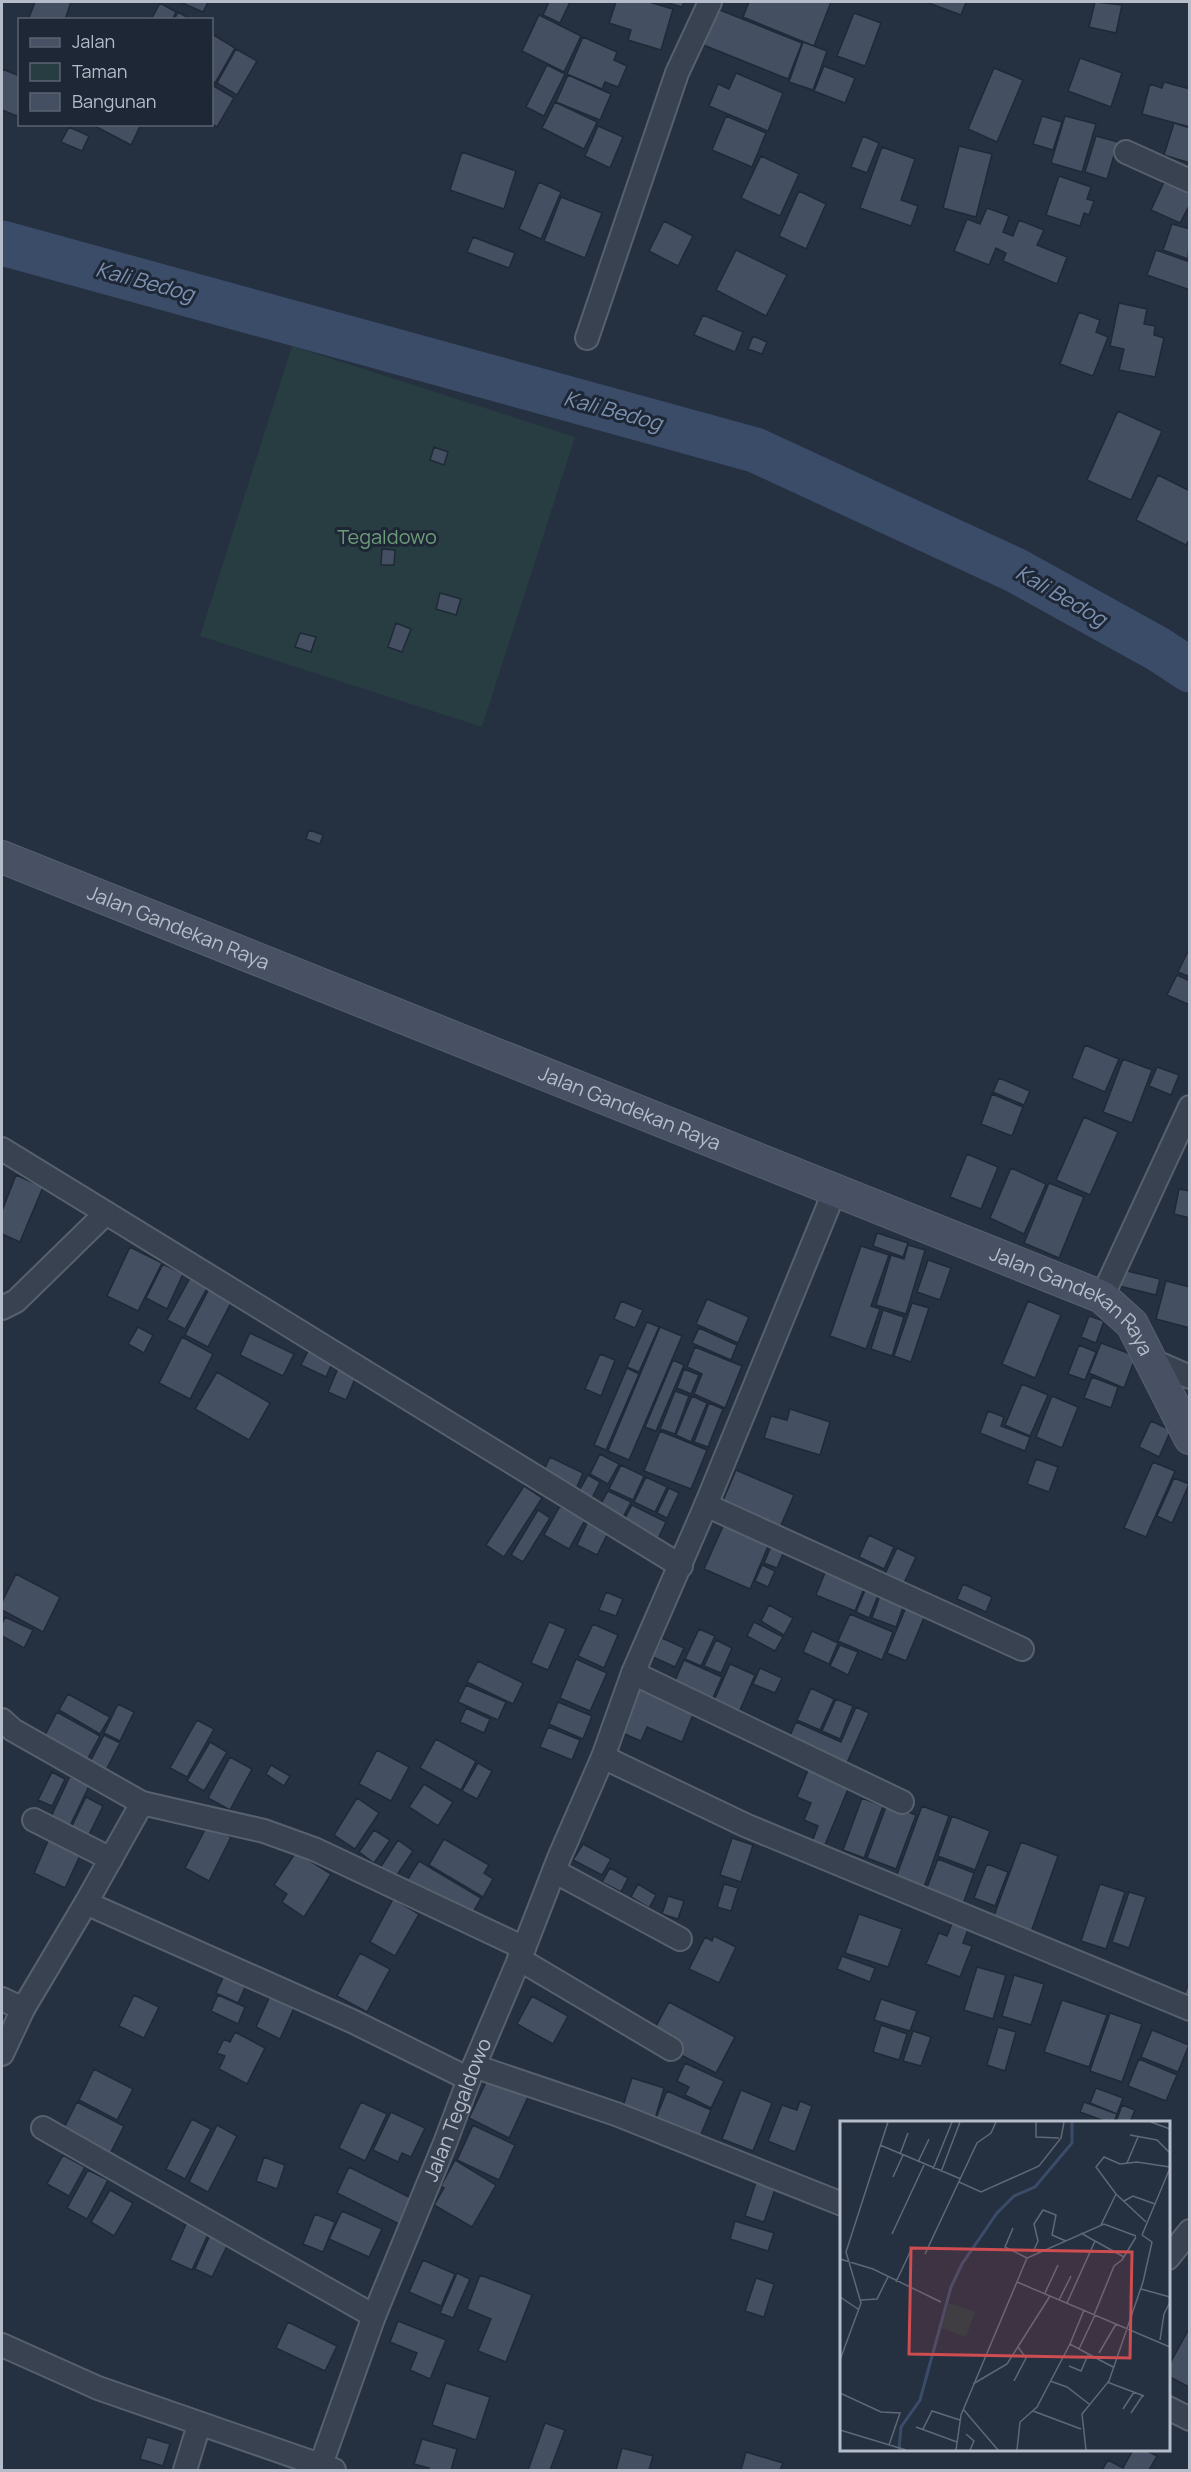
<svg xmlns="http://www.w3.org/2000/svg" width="1191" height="2472" viewBox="0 0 1191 2472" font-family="Manrope,sans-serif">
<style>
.green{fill:#273d41}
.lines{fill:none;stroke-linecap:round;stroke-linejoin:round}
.river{stroke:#3b4c69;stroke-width:45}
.building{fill:#445062;stroke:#202937;stroke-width:1.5}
.street-casing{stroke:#57606d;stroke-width:26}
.secondary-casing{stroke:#57606d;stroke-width:34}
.street{stroke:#394250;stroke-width:22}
.secondary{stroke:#475163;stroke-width:32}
.labels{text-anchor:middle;stroke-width:6;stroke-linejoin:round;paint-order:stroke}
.park-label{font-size:20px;fill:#6d9b79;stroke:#1e2735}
.street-label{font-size:20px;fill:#b6bdca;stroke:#1e2735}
.water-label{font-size:21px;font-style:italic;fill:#7d92b2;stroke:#1e2735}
.inset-river{fill:none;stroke:#3b4c69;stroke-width:3}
.inset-road{fill:none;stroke:#5f6877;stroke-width:1.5}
.view{fill:#ce4d50;fill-opacity:0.15;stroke:#ce4d50;stroke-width:3}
.inset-edge{fill:none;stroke:#b6bdca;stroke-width:3}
</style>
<rect width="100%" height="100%" fill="#253040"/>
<path class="green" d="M292,346L575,437L482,727L200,636Z"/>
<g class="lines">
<path class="river" d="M2,243L755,450L1015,570L1158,649L1190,670"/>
</g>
<path class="building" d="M35,2H71L65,20H28Z
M180,2H208L203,12Z
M549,2H570L560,23L543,15Z
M616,2H649L673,9L661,50L628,40L631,30L609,23Z
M665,2H684L682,7Z
M749,2H831L814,46L743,17Z
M926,2H966L961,15Z
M1095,2L1122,5L1116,33L1089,27Z
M160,3L176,12L172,20H151Z
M715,8L802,43L788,79L701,44Z
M178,12L192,20H174Z
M854,13L881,23L865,66L837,56Z
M539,15L581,36L564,72L522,51Z
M212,34L235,48L215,83L212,81Z
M583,37L617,52L614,60L627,66L618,87L605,82L602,89L567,74Z
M803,42L827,51L813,90L789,82Z
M236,49L257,61L237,95L217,83Z
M1080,58L1122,73L1111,107L1068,91Z
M547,65L565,74L544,116L526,107Z
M824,66L855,78L845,103L814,91Z
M994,68L1023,80L997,142L968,129Z
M2,69L20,76V111L17,116L2,110Z
M736,73L783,93L768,131L709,106L718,84L729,89Z
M568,75L611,94L600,120L556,102Z
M1164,82L1190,89V127L1142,114L1150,84L1162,88Z
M212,85L234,98L217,127L212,124Z
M555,102L597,122L584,149L542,128Z
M726,116L766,133L752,167L712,150Z
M1042,116L1062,122L1053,150L1033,144Z
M1065,116L1096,124L1082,172L1051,163Z
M1174,123L1190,128V163L1164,155Z
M91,124H141L131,145Z
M598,126L623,137L610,168L585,156Z
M69,127L89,136L82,151L61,142Z
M863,136L879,143L867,173L851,167Z
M1096,136L1118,142L1107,179L1085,172Z
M959,146L992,154L976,217L943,208Z
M882,147L915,159L901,200L918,206L911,226L860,208Z
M462,152L516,171L504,209L450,190Z
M761,156L799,174L780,216L741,198Z
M1059,176L1091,187L1087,199L1094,201L1089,215L1084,213L1080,226L1046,215Z
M539,182L561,192L541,239L519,229Z
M1164,182L1190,194V204L1180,223L1151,210Z
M799,191L826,204L806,249L779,236Z
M561,197L602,213L585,258L544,241Z
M987,208L1009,216L1003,232L1013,236L1019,220L1044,230L1037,245L1067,257L1057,284L1003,261L1006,253L996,248L989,265L954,251L967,219L980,224Z
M664,221L693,236L678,266L649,251Z
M1172,224L1190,229L1188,259L1163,250Z
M473,237L515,253L509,268L467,252Z
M736,250L787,275L766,316L716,290Z
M1156,250L1190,262V290L1147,275Z
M1119,303L1147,309L1144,324L1155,326L1154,335L1164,338L1155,377L1119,370L1124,349L1110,346Z
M1079,312L1100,320L1096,332L1108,337L1093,376L1060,364Z
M703,315L743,332L735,352L694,335Z
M753,336L767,342L762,354L748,349Z
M1118,411L1162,431L1131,500L1087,480Z
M434,447L448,452L444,465L430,460Z
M1158,475L1190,491V538L1186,545L1136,520Z
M382,549L395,550L394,565H381Z
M440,593L461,599L456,615L436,609Z
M396,623L411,629L402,652L388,647Z
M300,633L316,637L311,652L295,647Z
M309,830L323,835L320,844L306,839Z
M1189,949L1190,950V977L1178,972Z
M1177,975L1190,981V1005L1167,995Z
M1085,1045L1119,1059L1105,1092L1072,1078Z
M1123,1059L1152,1070L1132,1123L1103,1112Z
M1157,1067L1179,1075L1171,1095L1149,1086Z
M999,1078L1030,1091L1024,1105L993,1092Z
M992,1094L1023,1107L1012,1136L981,1124Z
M1084,1117L1118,1132L1090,1195L1056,1180Z
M967,1154L998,1167L981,1209L950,1197Z
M1011,1168L1046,1184L1024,1234L990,1218Z
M16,1175L43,1187L20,1242L2,1234V1211Z
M1049,1183L1084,1197L1059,1258L1024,1243Z
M1179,1189L1190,1191V1218L1174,1214Z
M877,1233L908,1243L903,1257L873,1246Z
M908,1245L925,1250L906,1314L876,1305L891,1255L904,1259Z
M861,1246L889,1255L871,1306L880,1309L866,1349L830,1336Z
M130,1247L162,1263L138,1311L107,1296Z
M928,1260L951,1268L940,1300L917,1292Z
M163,1264L183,1274L167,1309L146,1298Z
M1123,1270L1160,1279L1156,1295L1119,1286Z
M190,1278L207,1288L185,1329L167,1320Z
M1166,1281L1190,1287V1328L1156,1319Z
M209,1289L232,1301L208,1347L185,1335Z
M707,1299L749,1317L738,1343L696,1324Z
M621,1301L643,1310L635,1328L614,1319Z
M1028,1301L1061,1315L1035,1378L1002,1364Z
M912,1303L929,1308L911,1362L894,1356Z
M883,1310L904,1317L892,1356L871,1349Z
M1089,1316L1104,1321L1096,1343L1081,1337Z
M647,1322L659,1327L639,1372L627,1367Z
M138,1327L153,1335L144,1353L128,1344Z
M660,1327L682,1336L629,1460L608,1451Z
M699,1328L737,1345L731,1360L692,1343Z
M250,1333L294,1354L283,1376L240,1355Z
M182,1337L213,1354L190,1399L159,1383Z
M1101,1343L1136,1356L1124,1388L1089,1373Z
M1079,1345L1096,1352L1085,1380L1068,1374Z
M695,1347L742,1366L725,1408L694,1394L702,1374L687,1367Z
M309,1349L333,1361L326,1377L301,1365Z
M600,1354L615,1360L601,1396L585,1389Z
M673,1360L684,1365L656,1431L645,1427Z
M339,1366L357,1374L346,1400L328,1392Z
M627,1368L639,1374L606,1450L594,1445Z
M684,1369L699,1375L691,1394L677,1388Z
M217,1372L270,1403L249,1440L195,1409Z
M1092,1377L1118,1387L1111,1408L1084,1398Z
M1022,1384L1048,1395L1030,1436L1005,1425Z
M675,1391L689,1396L675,1434L660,1429Z
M692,1396L707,1403L691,1442L676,1435Z
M1052,1396L1078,1407L1062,1448L1036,1437Z
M709,1403L723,1409L708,1447L694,1442Z
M790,1409L830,1422L820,1455L764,1438L771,1416L787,1420Z
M988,1411L1004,1417L1001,1426L1030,1437L1025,1451L980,1433Z
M1151,1421L1171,1430L1159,1457L1139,1447Z
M660,1431L707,1450L691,1489L644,1471Z
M600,1454L619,1464L608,1484L590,1474Z
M550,1457L583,1473L576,1489L542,1474Z
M1036,1459L1058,1467L1049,1492L1027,1484Z
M1153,1462L1175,1471L1146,1537L1124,1528Z
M621,1465L644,1476L633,1500L609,1489Z
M736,1470L794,1495L779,1530L721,1505Z
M588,1475L600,1482L591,1500L578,1493Z
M646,1477L667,1487L655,1512L634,1502Z
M1174,1478L1189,1484L1172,1523L1157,1516Z
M524,1486L542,1498L504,1557L486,1545Z
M669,1488L679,1493L667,1518L657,1513Z
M608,1491L631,1502L621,1521L598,1509Z
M632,1505L666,1522L657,1541L622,1524Z
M560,1506L585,1520L569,1549L544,1535Z
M538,1510L550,1518L523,1562L511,1555Z
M588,1521L609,1531L597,1555L577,1545Z
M724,1524L769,1544L750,1589L704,1569Z
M869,1535L894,1547L884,1569L859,1557Z
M772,1544L785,1549L777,1568L764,1563Z
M897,1548L916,1557L903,1585L884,1576Z
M762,1565L775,1571L768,1587L755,1581Z
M828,1565L867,1581L855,1611L816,1595Z
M16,1574L60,1597L43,1632L2,1610V1602Z
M868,1583L881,1588L869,1618L856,1612Z
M963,1584L992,1597L986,1612L957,1599Z
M882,1590L906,1599L896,1627L872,1618Z
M606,1592L623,1599L616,1616L599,1610Z
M909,1600L928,1608L906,1661L887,1653Z
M769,1605L793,1618L784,1635L761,1621Z
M850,1614L893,1632L882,1660L838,1641Z
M5,1617L33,1630L24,1648L2,1636V1624Z
M549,1622L566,1629L548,1670L531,1663Z
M754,1622L783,1637L775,1651L747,1636Z
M593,1624L618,1635L604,1668L578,1656Z
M699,1629L715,1636L701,1666L685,1659Z
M812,1631L838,1643L829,1664L803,1652Z
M662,1638L684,1648L675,1667L653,1657Z
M716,1640L732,1648L721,1673L704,1666Z
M840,1645L858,1652L848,1675L830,1666Z
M576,1659L607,1673L590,1711L560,1698Z
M684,1660L722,1677L712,1700L674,1683Z
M478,1661L523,1683L513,1704L467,1682Z
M730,1664L755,1675L737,1717L712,1705Z
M760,1668L782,1678L775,1693L753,1684Z
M639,1684L696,1707L682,1742L647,1727L641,1741L620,1732Z
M466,1685L506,1702L498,1720L458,1702Z
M811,1688L834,1699L820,1730L797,1720Z
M68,1694L110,1717L100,1734L59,1710Z
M836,1699L853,1706L840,1739L822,1731Z
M558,1702L592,1716L583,1739L549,1724Z
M118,1704L134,1712L120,1741L104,1733Z
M856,1707L869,1713L846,1765L788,1740L796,1722L841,1742Z
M466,1708L490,1719L484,1733L460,1722Z
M57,1712L100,1736L87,1760L44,1737Z
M197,1720L214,1729L187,1777L170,1768Z
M548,1727L580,1740L572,1760L540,1747Z
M104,1735L120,1743L105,1772L89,1764Z
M436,1739L476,1761L461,1790L420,1768Z
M210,1742L227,1752L204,1791L187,1781Z
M377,1750L409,1767L391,1801L359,1784Z
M230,1757L252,1769L230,1810L208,1798Z
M478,1763L492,1771L477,1799L462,1791Z
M271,1765L290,1776L284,1786L266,1774Z
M808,1770L851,1782L824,1847L812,1842L818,1826L804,1820L811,1803L797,1797Z
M52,1772L65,1779L52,1806L38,1800Z
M70,1776L89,1786L68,1830L49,1821Z
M424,1784L453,1802L438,1826L409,1807Z
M86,1797L103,1806L86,1841L69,1832Z
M357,1798L379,1813L355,1849L334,1835Z
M862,1798L883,1806L864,1858L843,1850Z
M887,1804L916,1815L896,1869L867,1858Z
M922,1806L949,1816L923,1890L895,1880Z
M952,1816L990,1831L975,1870L938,1856Z
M208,1824L231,1837L209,1881L185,1868Z
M374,1830L390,1840L374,1863L359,1852Z
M51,1834L83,1849L65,1888L34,1873Z
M732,1838L753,1845L741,1882L720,1875Z
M444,1839L489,1865L484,1873L493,1879L483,1897L429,1865Z
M398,1840L413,1851L395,1878L380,1868Z
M1021,1842L1058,1856L1030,1935L992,1921Z
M583,1844L611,1859L602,1875L573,1860Z
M296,1852L331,1874L304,1917L282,1902L287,1894L274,1885Z
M938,1859L974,1873L963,1904L926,1890Z
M419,1861L481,1898L469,1919L406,1882Z
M987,1864L1008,1872L995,1906L974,1898Z
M610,1868L628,1878L621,1892L602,1882Z
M638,1884L656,1895L649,1908L631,1897Z
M724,1884L738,1888L731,1911L717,1907Z
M1100,1884L1125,1892L1106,1949L1081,1941Z
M1129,1892L1146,1897L1129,1948L1112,1942Z
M668,1896L684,1901L678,1919L662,1914Z
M393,1899L419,1914L395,1956L370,1942Z
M859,1914L902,1929L888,1967L845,1953Z
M953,1921L969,1927L963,1943L972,1946L960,1977L926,1964L939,1933L947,1936Z
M714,1936L736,1947L719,1983L689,1969L705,1937L712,1941Z
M360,1953L390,1969L367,2012L337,1996Z
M842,1956L875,1968L870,1982L837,1969Z
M977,1967L1006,1975L993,2019L964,2010Z
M226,1971L248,1981L238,2003L216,1993Z
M1014,1975L1044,1984L1031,2025L1002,2016Z
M1188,1985L1190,1986V2003L1182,2000Z
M134,1995L159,2007L144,2038L119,2026Z
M218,1995L245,2007L238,2024L211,2011Z
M270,1996L294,2008L280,2039L256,2027Z
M532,1996L568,2016L553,2044L517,2024Z
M881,1999L917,2011L910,2031L874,2020Z
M1062,2000L1107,2015L1089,2067L1044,2052Z
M669,2002L735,2037L716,2073L677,2053L681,2044L654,2030Z
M1110,2013L1142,2024L1122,2082L1090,2071Z
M881,2025L907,2034L899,2060L873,2052Z
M998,2027L1016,2032L1005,2071L987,2065Z
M1152,2030L1189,2045L1178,2072L1141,2057Z
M913,2031L931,2037L921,2066L903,2061Z
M235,2032L265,2048L247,2084L219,2069L225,2056L217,2053L224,2039L230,2042Z
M1139,2059L1177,2075L1166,2101L1128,2086Z
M685,2063L724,2081L711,2108L685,2095L689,2087L677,2081Z
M94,2069L133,2089L117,2120L79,2100Z
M488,2078L528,2097L509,2138L469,2118Z
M632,2078L664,2088L655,2119L622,2109Z
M1096,2088L1123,2098L1117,2114L1090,2103Z
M741,2090L772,2103L753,2151L722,2139Z
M667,2091L711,2110L697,2144L653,2125Z
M800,2101L812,2106L795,2152L768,2141L782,2105L797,2110Z
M77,2102L124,2126L110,2154L63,2130Z
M361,2102L387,2114L365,2161L339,2148Z
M1084,2102L1117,2114L1114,2122H1107L1080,2112Z
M1122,2105L1135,2110L1130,2122H1116Z
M391,2112L425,2128L411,2157L402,2153L398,2162L373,2150Z
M192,2119L211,2129L185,2179L166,2169Z
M217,2125L237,2136L208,2192L189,2182Z
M473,2125L515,2145L499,2180L457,2160Z
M63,2155L85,2167L69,2196L47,2184Z
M264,2157L285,2165L277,2189L256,2181Z
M455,2160L496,2185L472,2227L434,2205L444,2188L441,2186Z
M349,2167L413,2199L401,2225L337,2193Z
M88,2170L108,2180L87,2219L67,2208Z
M756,2182L775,2189L764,2222L745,2216Z
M110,2190L133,2203L114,2236L91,2222Z
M342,2211L382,2229L369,2257L329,2239Z
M315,2214L335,2222L323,2252L303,2244Z
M735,2221L774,2233L768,2251L730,2239Z
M187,2222L209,2232L192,2270L170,2260Z
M210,2235L228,2244L212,2277L195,2269Z
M423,2260L455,2274L441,2306L409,2292Z
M457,2273L470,2279L453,2318L440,2313Z
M480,2275L532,2295L506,2362L478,2351L491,2319L467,2309Z
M756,2278L774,2284L764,2317L745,2311Z
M398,2321L446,2340L430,2379L410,2370L417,2353L390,2342Z
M288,2322L337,2346L325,2371L276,2348Z
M1190,2327V2386L1189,2387L1168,2376V2367Z
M446,2383L490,2397L476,2440L432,2425Z
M545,2423L565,2430L550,2470H528Z
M147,2437L170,2444L163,2466L140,2459Z
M422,2439L457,2449L451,2470H428L429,2468L414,2464Z
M622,2448L653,2456L649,2470H616Z
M1133,2450H1145L1157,2456L1149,2470H1102L1108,2460L1123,2468Z
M746,2452L783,2463L780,2470H741Z"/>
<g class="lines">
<defs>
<g id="street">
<path d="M1126,152L1190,181"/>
<path d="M587,338L677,73L710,2"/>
<path d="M2,1149L681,1566"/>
<path d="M1102,1297L1190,1107"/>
<path d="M2,1308L16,1301L106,1213"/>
<path d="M1151,1360L1190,1377"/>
<path d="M706,1505L1022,1649"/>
<path d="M633,1673L902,1802"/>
<path d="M2,1720L13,1730L142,1803L86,1903L354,2022L469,2079"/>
<path d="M603,1757L745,1825L1190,2009"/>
<path d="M142,1803L264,1831L314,1849L524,1948"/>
<path d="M34,1820L111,1859"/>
<path d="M554,1871L680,1939"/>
<path d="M519,1959L671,2049"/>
<path d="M2,1999L23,2009"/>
<path d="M2,2054L23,2009L86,1903"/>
<path d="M474,2066L616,2114L842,2204"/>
<path d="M43,2128L374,2316"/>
<path d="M1168,2258L1190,2231"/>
<path d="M2,2345L98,2388L334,2470"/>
<path d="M1168,2408L1190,2419"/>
<path d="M185,2470L199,2425"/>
<path id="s1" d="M319,2470L374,2316L445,2143L474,2066L524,1948L559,1858L603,1757L633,1673L706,1505L835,1190"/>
</g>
<g id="secondary">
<path id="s2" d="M2,857L1102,1297L1132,1324L1190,1438"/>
</g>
</defs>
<use href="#street" class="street-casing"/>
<use href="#secondary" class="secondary-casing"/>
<use href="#street" class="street"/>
<use href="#secondary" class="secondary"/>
</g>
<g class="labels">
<g class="park-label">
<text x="387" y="544">Tegaldowo</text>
</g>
<g class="street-label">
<text dy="7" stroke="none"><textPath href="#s2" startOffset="190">Jalan Gandekan Raya</textPath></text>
<text dy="7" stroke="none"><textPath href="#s2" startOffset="676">Jalan Gandekan Raya</textPath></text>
<text dy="7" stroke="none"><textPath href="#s2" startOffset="1162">Jalan Gandekan Raya</textPath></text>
<text dy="7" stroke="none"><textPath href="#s1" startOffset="386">Jalan Tegaldowo</textPath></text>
</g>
<g class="water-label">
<text transform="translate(145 282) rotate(15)" y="7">Kali Bedog</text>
<text transform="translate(613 411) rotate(15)" y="7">Kali Bedog</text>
<text transform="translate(1061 596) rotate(30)" y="7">Kali Bedog</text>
</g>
</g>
<g transform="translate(840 2121)">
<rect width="330" height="330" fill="#253040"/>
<path d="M109,182L135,191L126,216L101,207Z" fill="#273d41"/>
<path class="inset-river" d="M59,329L61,306L80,279L111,166L122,143L157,92L174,75L195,66L232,22V1"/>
<path class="inset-road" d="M196,1V16L219,17M311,1L330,8M290,14L317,19L330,32M40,24L121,58M60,33L68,12M78,41L89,18M287,42L298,16M93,48L112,1M101,51L120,1M53,56L63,34M119,61L141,71L199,45L221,17L224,1M284,80L293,75L315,83M306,101L276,73L256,46L264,36L280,43L297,41L330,46M261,104L276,73M173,107L165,126L187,137M52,113L84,44M302,114L330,47M255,120L284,136M193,131L198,120L194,103L203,89L216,94L212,114L226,120M85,133L137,22L151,12L156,1M0,138L33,148L101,181M56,161L71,129M177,161L330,226M301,168L330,176M205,172L218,144M0,176L18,188M21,179L37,178L48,156M219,179L231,155M227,182L255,120L241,112M254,194L274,145L282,139L296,116M320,219L324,193L330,181M230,223L244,189M239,228L273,246M259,232L276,203M0,239L21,182L6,131L48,1M229,245L241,250L248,234M174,260L186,237L178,226M210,260L227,266L249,283M267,261L304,275M133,263L167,243L210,175M0,272L41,291L60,292L49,324M123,288L158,329M283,288L294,271M193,290L241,308M291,292L303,274M76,306L117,321M83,308L92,290L120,299M0,309L66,329M126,313L134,320L130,329M116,329L121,294L187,137L264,103L296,115M177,329L180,301L197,286L230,223L239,228L255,194M246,329L242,293L269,260L303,161L312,121L302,114"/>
<path class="view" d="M71,127L292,131L290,237L69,233Z"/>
<rect width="330" height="330" class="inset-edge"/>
</g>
<rect width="1191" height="2472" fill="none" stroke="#b6bdca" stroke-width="6"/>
<rect x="18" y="18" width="195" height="108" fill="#1e2735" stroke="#5b6371" stroke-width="1.5"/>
<rect x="30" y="38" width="30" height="9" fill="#475163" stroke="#5b6371" stroke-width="1.5"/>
<text x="72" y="48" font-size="18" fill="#b6bdca">Jalan</text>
<rect x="30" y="63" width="30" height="18" fill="#273d41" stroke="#5b6371" stroke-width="1.5"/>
<text x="72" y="78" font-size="18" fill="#b6bdca">Taman</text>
<rect x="30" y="93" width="30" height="18" fill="#445062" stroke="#5b6371" stroke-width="1.5"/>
<text x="72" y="108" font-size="18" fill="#b6bdca">Bangunan</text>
</svg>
